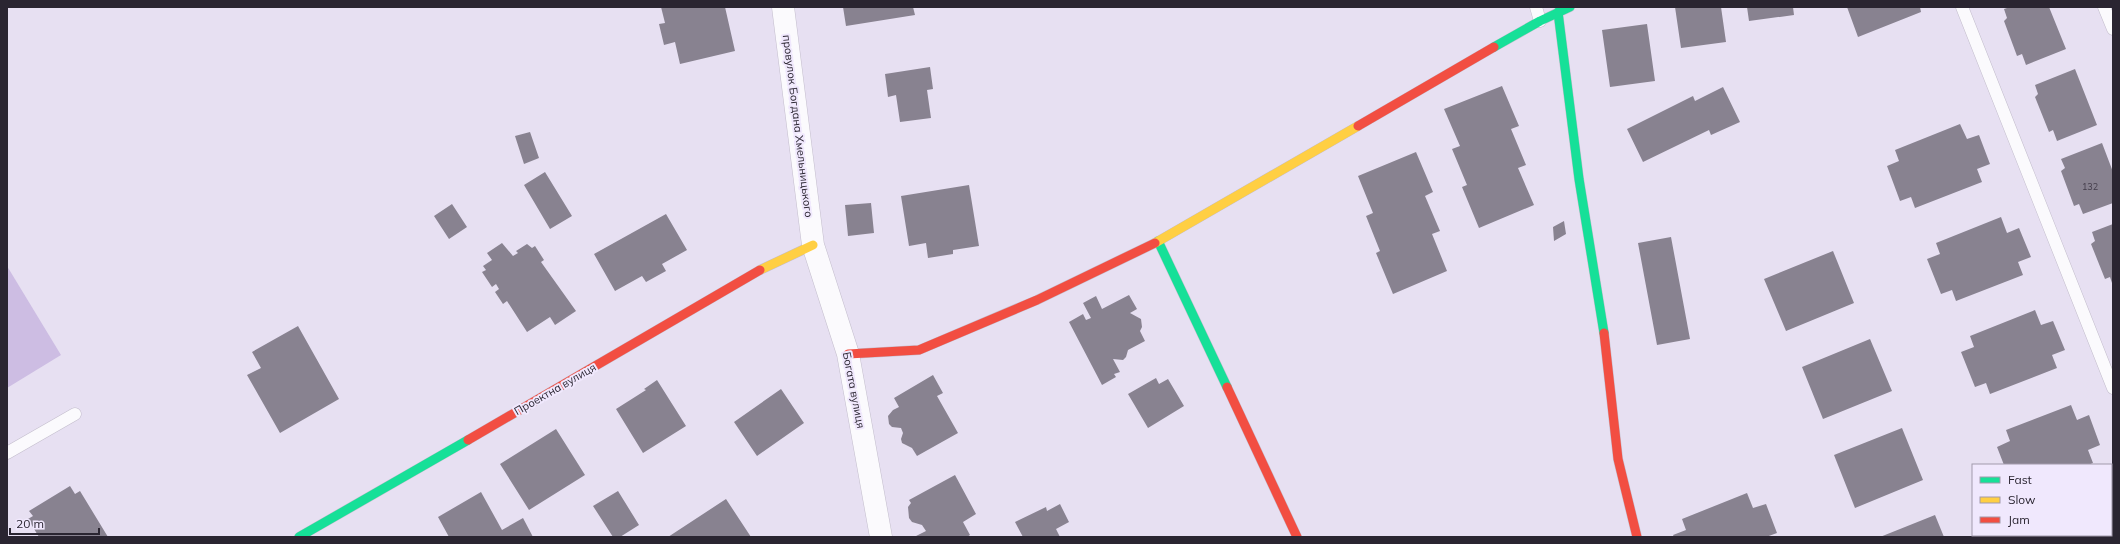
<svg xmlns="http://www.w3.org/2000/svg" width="2120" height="544" viewBox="0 0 2120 544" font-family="Mulish,sans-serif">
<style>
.green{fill:#cdbde3}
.building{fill:#888290}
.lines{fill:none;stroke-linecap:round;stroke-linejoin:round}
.lane-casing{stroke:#c3bdcc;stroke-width:13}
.street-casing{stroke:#c3bdcc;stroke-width:23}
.fast-casing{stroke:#c3bdcc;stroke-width:10}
.slow-casing{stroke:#c3bdcc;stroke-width:10}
.jam-casing{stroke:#c3bdcc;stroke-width:10}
.lane{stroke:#fbfafd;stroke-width:12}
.street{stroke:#fbfafd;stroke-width:22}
.fast{stroke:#16e098;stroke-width:9}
.slow{stroke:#ffcf43;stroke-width:9}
.jam{stroke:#f24e42;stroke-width:9}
.labels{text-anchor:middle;stroke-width:4;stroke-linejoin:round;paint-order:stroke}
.number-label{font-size:9px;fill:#423c49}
.street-label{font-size:11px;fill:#2a2531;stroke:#f0e8fd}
</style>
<rect width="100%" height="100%" fill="#e7e0f2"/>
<path class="green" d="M7,266L61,355L7,388Z"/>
<path class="building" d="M661,7H725L735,51L680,64L675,42L664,45L659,24L665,23Z
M843,7H913L915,15L846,26Z
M1675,7H1721L1726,42L1681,48Z
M1747,7H1793L1794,15L1749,21Z
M1847,7H1920L1921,12L1858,37Z
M2010,7H2049L2066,49L2026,65L2022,54L2017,56L2004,21L2007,18L2004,9Z
M1647,24L1655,81L1610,87L1602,30Z
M930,67L933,89L927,90L931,118L900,122L896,95L888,97L885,74Z
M2075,69L2097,125L2057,141L2053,130L2049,132L2035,97L2038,94L2035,85Z
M1502,86L1519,126L1511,129L1526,165L1518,168L1534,205L1479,228L1462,187L1467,185L1452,149L1460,146L1444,109Z
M1723,87L1740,122L1711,135L1709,130L1643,162L1627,129L1693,96L1695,101Z
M1960,124L1967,139L1979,135L1990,164L1977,169L1982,182L1915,208L1911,197L1900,201L1887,166L1899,161L1895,150Z
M530,132L539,158L524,164L515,136Z
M2102,143L2113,172V203L2083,214L2079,204L2074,206L2061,171L2065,168L2061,159Z
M1416,152L1433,192L1425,196L1440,231L1432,234L1447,271L1393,294L1376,253L1380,251L1366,216L1373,213L1358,176Z
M545,172L572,216L550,229L524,185Z
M969,185L979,246L953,250V254L928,258L926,243L909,246L901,196Z
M871,203L874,233L848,236L845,205Z
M452,204L467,227L449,239L434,216Z
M666,214L687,250L662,264L666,271L646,282L642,276L615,291L594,254Z
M2001,217L2007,233L2019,228L2031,257L2018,262L2023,275L1956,301L1952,290L1941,294L1927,259L1940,254L1936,243Z
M1564,221L1566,234L1554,241L1553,227Z
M2113,224V286L2110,277L2105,279L2091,244L2095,241L2092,232Z
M1671,237L1690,339L1657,345L1638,243Z
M502,243L513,256L518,253L516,251L527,244L532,248L535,246L544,260L541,262L576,311L555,325L550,317L527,332L507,301L503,304L495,292L499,289L496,284L492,287L482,272L486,270L483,266L492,260L487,253Z
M1833,251L1854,303L1786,331L1764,279Z
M1129,295L1137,309L1130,313L1141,319L1142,327L1140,331L1145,341L1128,350L1126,357L1123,360L1113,359L1120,372L1114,374L1116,377L1102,385L1069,322L1083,314L1086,320L1091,318L1083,303L1096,296L1102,309Z
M2035,310L2041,325L2053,321L2065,350L2052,355L2057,368L1990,394L1986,383L1975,387L1961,352L1974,347L1970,336Z
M298,326L339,399L280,433L247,375L261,368L252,352Z
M1870,339L1892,391L1823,419L1802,367Z
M933,375L943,393L937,396L958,433L917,456L912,448L902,443L901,439L903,433L901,428L892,427L889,424L888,416L893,410L899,407L894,398Z
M1156,378L1159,384L1168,379L1184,406L1148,428L1128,394Z
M657,380L686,426L643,453L616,409L646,390L644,389Z
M781,389L804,423L757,456L734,422Z
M2071,405L2077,420L2089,415L2100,445L2088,450L2093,463L2088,465H2004L1997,447L2010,441L2006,430Z
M1902,428L1923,480L1855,508L1834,455Z
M556,429L585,475L529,510L500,464Z
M955,475L976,514L963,522L970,535L967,537H914L926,531L922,525L912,522L909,518L908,507L911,503L909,500Z
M70,486L75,494L80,491L108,537H39L28,519L33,516L29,511Z
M618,491L639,525L620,537H613L593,506Z
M481,492L502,530L523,518L533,537H449L438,517Z
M1747,493L1753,508L1766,504L1777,533L1766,537H1674L1673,535L1686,530L1682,519Z
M726,499L751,537H668Z
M1060,504L1069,522L1056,529L1060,537H1023L1015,522L1046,507L1047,511Z
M1935,515L1944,537H1880Z"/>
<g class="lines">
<defs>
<path id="lane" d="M1536,7L1540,21
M1962,7L2113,388
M2104,7L2113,29
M7,453L75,414
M2111,516L2113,515
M2073,537L2076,535"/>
<path id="street" d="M783,7L813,245L848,354L881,537"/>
<path id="fast" d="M1558,12L1579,179L1604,333
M1494,47L1540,21L1570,7
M1158,241L1227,387
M299,537L468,440"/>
<path id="slow" d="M1155,243L1358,126
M760,270L813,245"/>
<path id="jam" d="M1358,126L1494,47
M1604,333L1618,459L1637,537
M848,354L919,350L1037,300L1155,243
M1227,387L1297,537
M468,440L760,270"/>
</defs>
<use href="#lane" class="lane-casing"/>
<use href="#street" class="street-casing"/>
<use href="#fast" class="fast-casing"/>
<use href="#slow" class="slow-casing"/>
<use href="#jam" class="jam-casing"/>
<use href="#lane" class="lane"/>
<use href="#street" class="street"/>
<use href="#fast" class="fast"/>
<use href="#slow" class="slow"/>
<use href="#jam" class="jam"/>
</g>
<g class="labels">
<g class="number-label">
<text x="2090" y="190">132</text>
</g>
<g class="street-label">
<text transform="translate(798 126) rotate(83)" y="4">провулок Богдана Хмельницького</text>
<text transform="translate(555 389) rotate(-30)" y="4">Проектна вулиця</text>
<text transform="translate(854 390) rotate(79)" y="4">Богата вулиця</text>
</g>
</g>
<rect width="2120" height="544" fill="none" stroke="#2a2531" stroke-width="16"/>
<rect x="1972" y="464" width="140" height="72" fill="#f0e8fd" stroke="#a19aab"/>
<rect x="1980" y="477" width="20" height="6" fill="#16e098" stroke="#a19aab"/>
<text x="2008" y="484" font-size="12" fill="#2a2531">Fast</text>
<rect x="1980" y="497" width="20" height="6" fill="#ffcf43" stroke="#a19aab"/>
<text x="2008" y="504" font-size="12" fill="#2a2531">Slow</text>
<rect x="1980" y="517" width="20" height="6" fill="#f24e42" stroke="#a19aab"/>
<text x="2008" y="524" font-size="12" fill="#2a2531">Jam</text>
<path d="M10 528v6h89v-6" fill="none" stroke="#2a2531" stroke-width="2"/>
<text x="16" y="528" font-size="12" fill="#2a2531" stroke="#f0e8fd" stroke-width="3" paint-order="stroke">20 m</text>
</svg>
